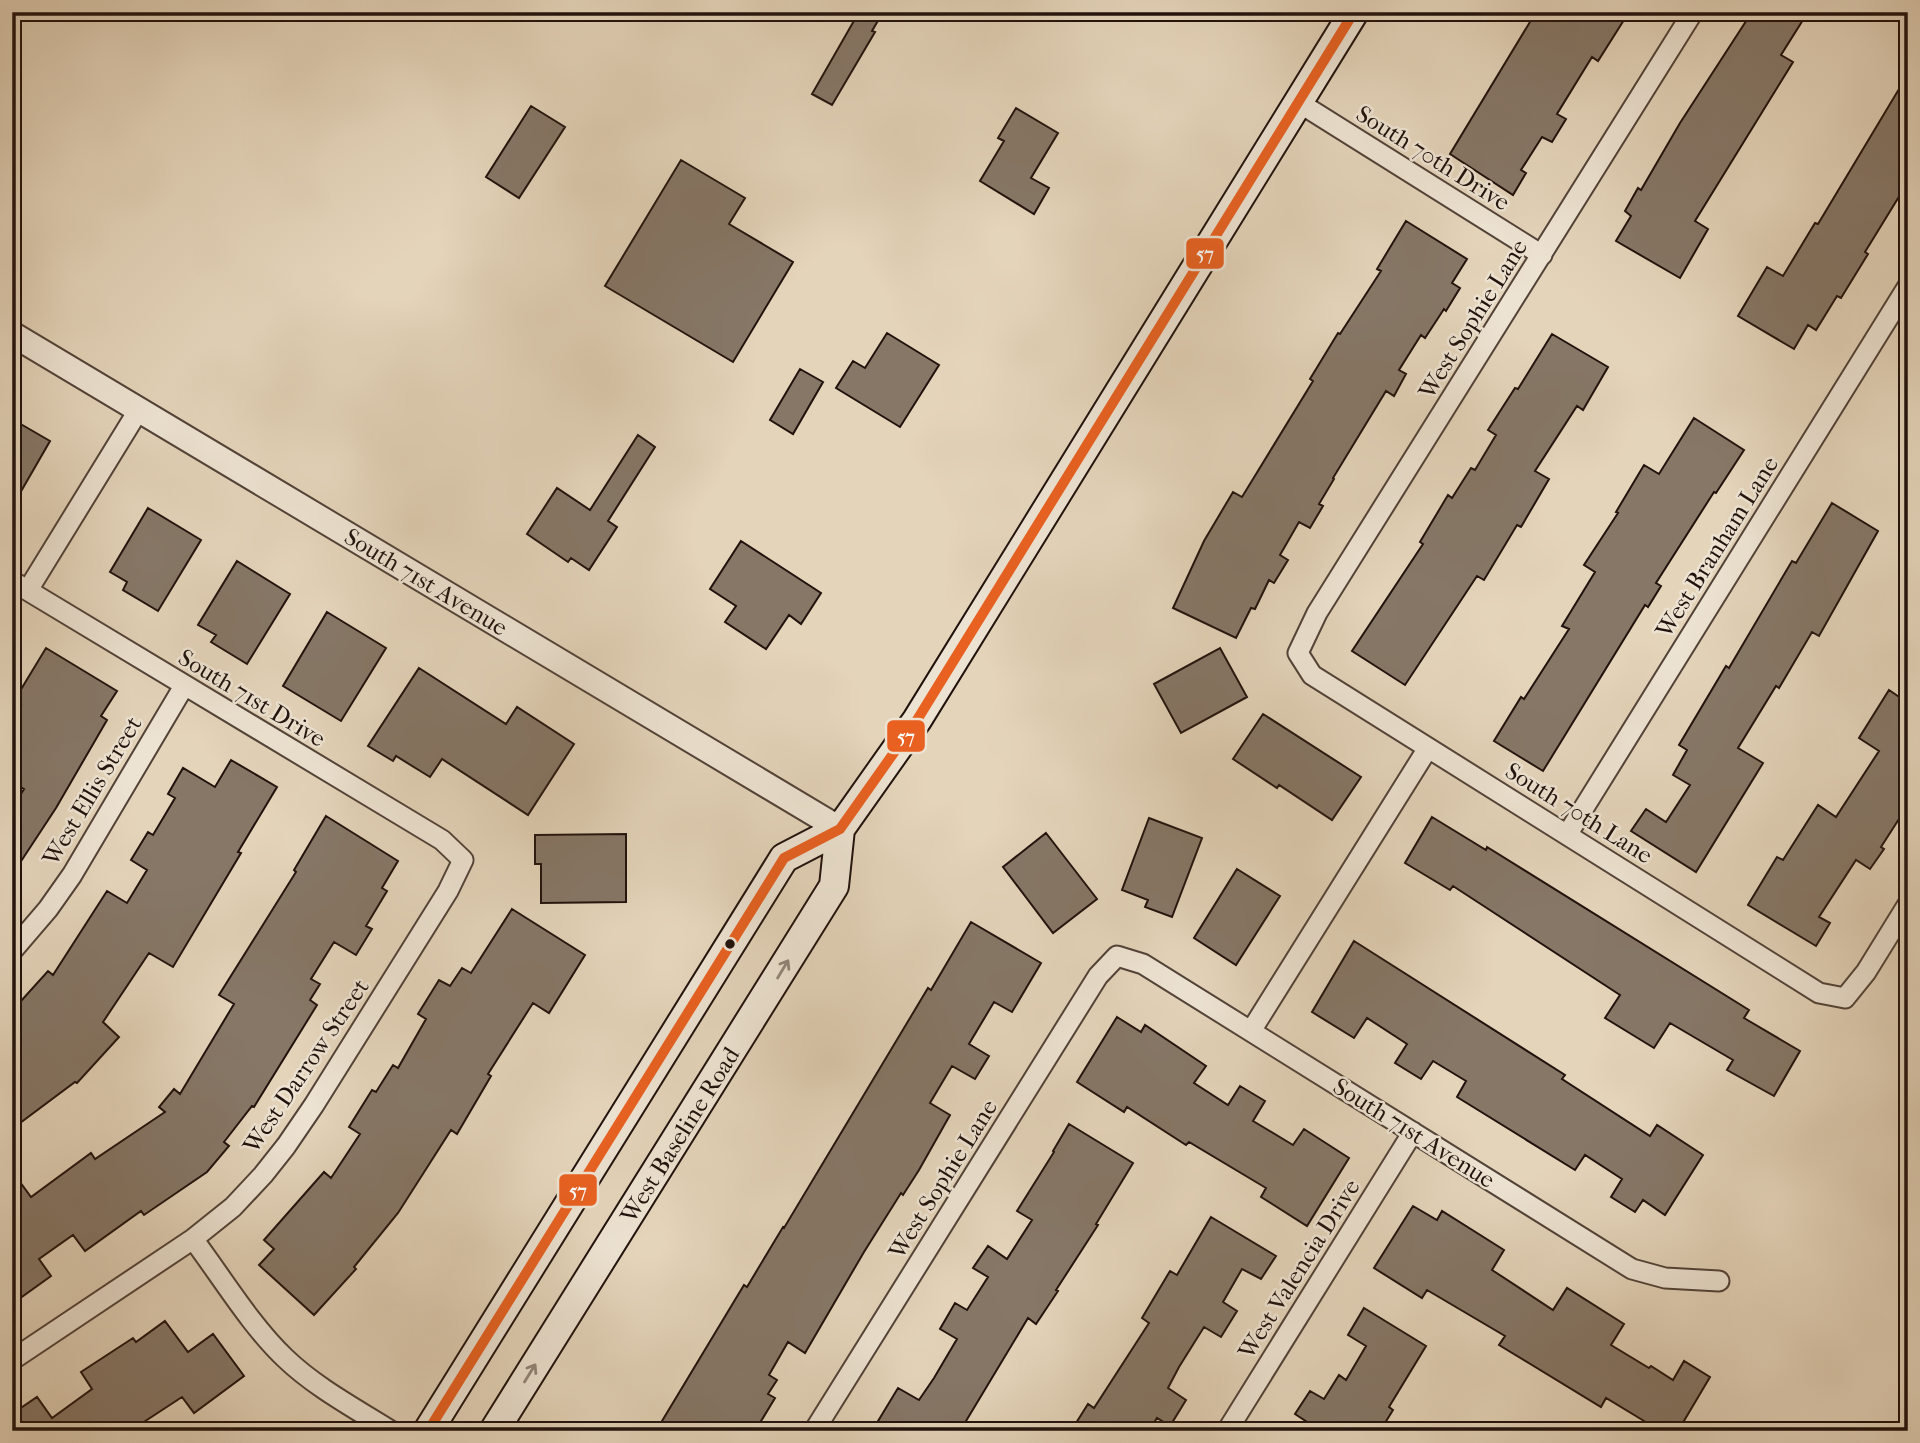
<svg xmlns="http://www.w3.org/2000/svg" width="1920" height="1443" viewBox="0 0 1920 1443" font-family="'IM FELL French Canon',serif">
<style>
.building{fill:#867767;stroke:#21120d;stroke-width:2}
.lines{fill:none;stroke-linecap:round;stroke-linejoin:round}
.minor-casing{stroke:#524238;stroke-width:23}
.tertiary-casing{stroke:#524238;stroke-width:28}
.secondary-casing{stroke:#21120d;stroke-width:32}
.minor{stroke:#ede3d2;stroke-width:19}
.tertiary{stroke:#ede3d2;stroke-width:24}
.secondary{stroke:#ede3d2;stroke-width:28}
.bus-1-casing{stroke:#ede3d2;stroke-width:16}
.bus-1{stroke:#e86121;stroke-width:10}
.oneway{stroke:#918579}
.bus-dot{fill:#21120d;stroke:#ede3d2;stroke-width:2.5}
.labels{text-anchor:middle;stroke-width:5;stroke-linejoin:round;paint-order:stroke}
.street-label{font-size:24px;fill:#21120d;stroke:#ede3d2}
.line-badge{stroke:#ede3d2;stroke-width:2.5}
.badge-label{font-size:19px;text-anchor:middle;font-weight:bold;fill:#fff}
</style>
<rect width="100%" height="100%" fill="#e4d4ba"/>
<filter id="stains"><feTurbulence type="fractalNoise" baseFrequency=".00286" numOctaves="4"/><feColorMatrix values="0 0 0 0 .2 0 0 0 0 .09 0 0 0 0 .02 0 0 0 .5 -.17"/></filter>
<radialGradient id="worn" r=".72"><stop offset=".6" stop-color="#630" stop-opacity="0"/><stop offset="1" stop-color="#630" stop-opacity=".3"/></radialGradient>
<path class="building" d="M859,12H883L872,31L875,32L832,105L812,94Z
M1536,12H1629L1598,61L1592,57L1557,114L1566,119L1552,142L1542,137L1521,170L1526,173L1513,195L1450,154Z
M1752,12H1808L1781,55L1793,62L1695,221L1708,229L1680,278L1616,241L1631,216L1625,211L1638,188L1641,190L1680,123Z
M1908,74V182L1865,252L1868,254L1841,298L1837,296L1816,330L1808,325L1794,349L1738,316L1767,267L1783,276L1815,223L1818,224Z
M531,106L565,127L519,198L486,177Z
M1016,108L1058,133L1031,178L1049,188L1034,214L980,181L1004,141L998,138Z
M681,160L745,198L729,224L793,262L733,362L605,286Z
M1406,221L1467,259L1452,283L1460,288L1446,311L1444,309L1425,338L1421,335L1399,370L1406,374L1394,396L1386,391L1333,478L1334,479L1319,504L1323,506L1310,528L1299,522L1280,555L1288,560L1274,583L1269,580L1255,609L1251,608L1236,638L1173,608L1204,541L1233,492L1242,497L1313,381L1310,379L1338,333L1340,334L1381,271L1377,269Z
M887,333L939,365L900,427L836,388L853,361L865,368Z
M1552,334L1608,367L1583,410L1577,406L1535,471L1549,479L1521,527L1517,525L1484,580L1477,576L1405,685L1352,651L1423,544L1420,542L1448,495L1452,498L1471,468L1475,470L1496,435L1488,430L1515,388L1518,389Z
M800,369L823,382L793,434L770,420Z
M1694,418L1744,450L1716,493L1714,492L1656,583L1661,586L1648,607L1645,605L1543,771L1494,741L1521,697L1524,699L1569,629L1562,626L1595,572L1584,565L1618,513L1616,512L1644,465L1659,474Z
M12,419L50,441L12,507Z
M638,435L655,447L608,521L617,527L589,570L571,558L568,562L527,534L557,488L590,510Z
M1832,503L1878,531L1819,636L1812,632L1779,688L1776,686L1738,748L1763,763L1696,872L1631,831L1646,809L1666,822L1690,785L1673,775L1687,750L1679,745L1726,666L1729,668L1792,561L1796,563Z
M148,508L201,540L158,611L123,590L127,582L110,572Z
M741,541L821,593L801,624L789,615L766,649L725,622L736,606L710,589Z
M237,561L290,594L247,664L211,642L216,635L198,625Z
M327,612L386,648L341,721L283,686Z
M46,648L117,691L101,716L107,720L56,808L12,875V808L24,789L12,782V719L21,705L14,701Z
M1220,648L1247,697L1181,733L1154,684Z
M419,668L506,724L517,707L574,744L528,815L442,759L430,777L396,756L393,761L368,746Z
M1889,690L1908,703V805L1881,847L1884,849L1870,869L1856,860L1819,917L1830,923L1816,946L1748,905L1777,857L1783,860L1818,805L1836,817L1879,751L1859,738Z
M1263,714L1361,777L1332,820L1279,785L1277,788L1233,759Z
M231,760L277,787L238,852L241,853L173,967L149,953L103,1022L119,1037L77,1083L75,1082L12,1129V1011L48,971L53,975L107,891L127,903L147,870L131,860L148,832L153,835L175,798L168,794L183,768L215,787Z
M326,816L398,861L382,888L387,891L366,926L372,929L356,955L334,942L311,979L320,984L310,1000L317,1005L254,1107L252,1106L224,1142L229,1146L207,1172L144,1215L141,1211L85,1251L73,1235L39,1259L51,1276L12,1304V1171L31,1197L91,1153L95,1159L165,1112L159,1107L174,1089L180,1094L234,1004L219,995L296,872L294,870Z
M1432,817L1486,850L1487,847L1749,1010L1744,1018L1800,1051L1774,1096L1727,1070L1733,1060L1670,1023L1654,1048L1605,1018L1620,995L1453,886L1450,890L1405,863Z
M1149,818L1202,838L1172,917L1145,907L1148,900L1122,890Z
M1046,833L1097,899L1053,933L1003,867Z
M626,834V902L541,903V864H535V835Z
M1237,869L1280,896L1236,965L1194,938Z
M512,909L585,955L549,1013L533,1003L488,1074L491,1076L457,1134L451,1130L398,1213L354,1267L356,1269L314,1315L259,1265L274,1249L264,1240L324,1172L331,1178L360,1134L349,1127L372,1090L376,1092L393,1065L398,1068L426,1019L418,1014L439,980L450,986L462,968L471,973Z
M971,922L1041,963L1012,1012L994,1002L969,1044L989,1056L975,1079L952,1066L930,1103L950,1115L919,1170L903,1195L901,1193L864,1252L805,1353L788,1342L769,1375L777,1380L768,1394L775,1398L755,1431H656L744,1285L747,1287L783,1227L784,1228L928,988L931,990Z
M1354,941L1565,1075L1562,1079L1650,1136L1657,1125L1703,1155L1665,1215L1643,1200L1635,1212L1611,1197L1622,1179L1585,1155L1575,1170L1457,1097L1466,1081L1433,1061L1421,1079L1395,1063L1407,1044L1367,1018L1354,1038L1312,1012Z
M1117,1017L1141,1032L1145,1025L1206,1066L1194,1083L1228,1105L1240,1086L1265,1101L1253,1121L1293,1145L1304,1129L1349,1158L1307,1226L1261,1197L1266,1188L1189,1142L1186,1145L1127,1107L1124,1112L1077,1082Z
M1069,1124L1133,1163L1096,1224L1098,1225L1056,1290L1058,1291L1036,1324L1028,1318L960,1431H872L898,1388L919,1400L934,1378L957,1339L940,1329L955,1303L967,1310L988,1277L973,1268L988,1246L1007,1259L1032,1220L1017,1211L1054,1152L1053,1151Z
M1413,1206L1437,1220L1442,1211L1504,1250L1492,1270L1553,1310L1567,1288L1624,1324L1611,1345L1649,1368L1651,1366L1673,1380L1684,1361L1710,1377L1678,1431H1645L1649,1424L1606,1398L1601,1407L1499,1345L1505,1336L1427,1290L1422,1298L1374,1268Z
M1211,1217L1276,1256L1261,1279L1242,1269L1223,1302L1237,1311L1221,1337L1204,1327L1179,1367L1168,1388L1186,1400L1170,1426L1157,1418L1149,1431H1071L1088,1404L1094,1408L1149,1323L1142,1318L1170,1271L1177,1275Z
M1364,1308L1426,1346L1389,1407L1393,1410L1380,1431H1321L1295,1414L1310,1391L1324,1399L1339,1375L1346,1380L1366,1346L1348,1335Z
M165,1321L188,1352L213,1334L244,1376L194,1413L182,1397L130,1431H20L12,1420V1414L37,1397L52,1418L92,1389L81,1372L133,1338L136,1342Z"/>
<g class="lines">
<defs>
<path id="minor" d="M1693,12L1317,613L1298,653L1312,675L1819,993L1845,998L1866,972L1908,904
M1298,102L1542,255
M12,581L442,840L463,860L448,891L314,1105L286,1146L263,1175L233,1207L193,1239L12,1360
M28,590L138,411
M1567,835L1908,286
M12,951L48,909L72,875L184,686
M1251,1031L1428,748
M193,1239C221,1276 251,1326 285,1358C315,1387 356,1409 391,1431
M814,1431L1098,976L1117,956L1143,964L1632,1269L1665,1278L1719,1281
M1227,1431L1413,1132"/>
<path id="tertiary" d="M12,334L840,829"/>
<path id="secondary" d="M428,1431L784,858L840,829L917,720L1354,12
M494,1431L834,886L840,829"/>
</defs>
<use href="#minor" class="minor-casing"/>
<use href="#tertiary" class="tertiary-casing"/>
<use href="#secondary" class="secondary-casing"/>
<use href="#minor" class="minor"/>
<use href="#tertiary" class="tertiary"/>
<use href="#secondary" class="secondary"/>
<defs>
<path id="bus-1" d="M428,1431L784,858L840,829L917,720L1354,12"/>
</defs>
<use href="#bus-1" class="bus-1-casing"/>
<use href="#bus-1" class="bus-1"/>
</g>
<defs><path id="oneway-shaft" d="M-6 0H5M1.5-3L5.5 0L1.5 3" fill="none" stroke-width="1.6" stroke-linecap="round" stroke-linejoin="round" transform="scale(1.75)"/></defs>
<g class="oneway">
<use href="#oneway-shaft" transform="translate(783 969) rotate(-59)"/>
<use href="#oneway-shaft" transform="translate(530 1373) rotate(-58)"/>
</g>
<circle class="bus-dot" cx="730" cy="944" r="6"/>
<g class="labels">
<g class="street-label">
<text transform="translate(1433 158) rotate(32)" y="8">South 70th Drive</text>
<text transform="translate(1473 319) rotate(-58)" y="8">West Sophie Lane</text>
<text transform="translate(1717 547) rotate(-58)" y="8">West Branham Lane</text>
<text transform="translate(426 582) rotate(31)" y="8">South 71st Avenue</text>
<text transform="translate(252 698) rotate(31)" y="8">South 71st Drive</text>
<text transform="translate(92 791) rotate(-59)" y="8">West Ellis Street</text>
<text transform="translate(1579 813) rotate(32)" y="8">South 70th Lane</text>
<text transform="translate(306 1066) rotate(-56)" y="8">West Darrow Street</text>
<text transform="translate(1414 1133) rotate(32)" y="8">South 71st Avenue</text>
<text transform="translate(680 1135) rotate(-58)" y="8">West Baseline Road</text>
<text transform="translate(943 1179) rotate(-58)" y="8">West Sophie Lane</text>
<text transform="translate(1299 1269) rotate(-58)" y="8">West Valencia Drive</text>
</g>
</g>
<g class="line-badge">
<rect x="1185" y="237" width="40" height="33" rx="7" fill="#e86121"/>
<rect x="886" y="719" width="40" height="34" rx="7" fill="#e86121"/>
<rect x="558" y="1173" width="40" height="34" rx="7" fill="#e86121"/>
</g>
<g class="badge-label">
<text x="1205" y="260">57</text>
<text x="906" y="743">57</text>
<text x="578" y="1197">57</text>
</g>
<rect width="1920" height="1443" fill="none" stroke="#e4d4ba" stroke-width="42"/>
<rect x="14" y="14" width="1892" height="1415" fill="none" stroke="#21120d" stroke-width="3.5"/>
<rect x="21" y="21" width="1878" height="1401" fill="none" stroke="#21120d" stroke-width="2"/>
<rect width="100%" height="100%" filter="url(#stains)"/>
<rect width="100%" height="100%" fill="url(#worn)"/>
</svg>
